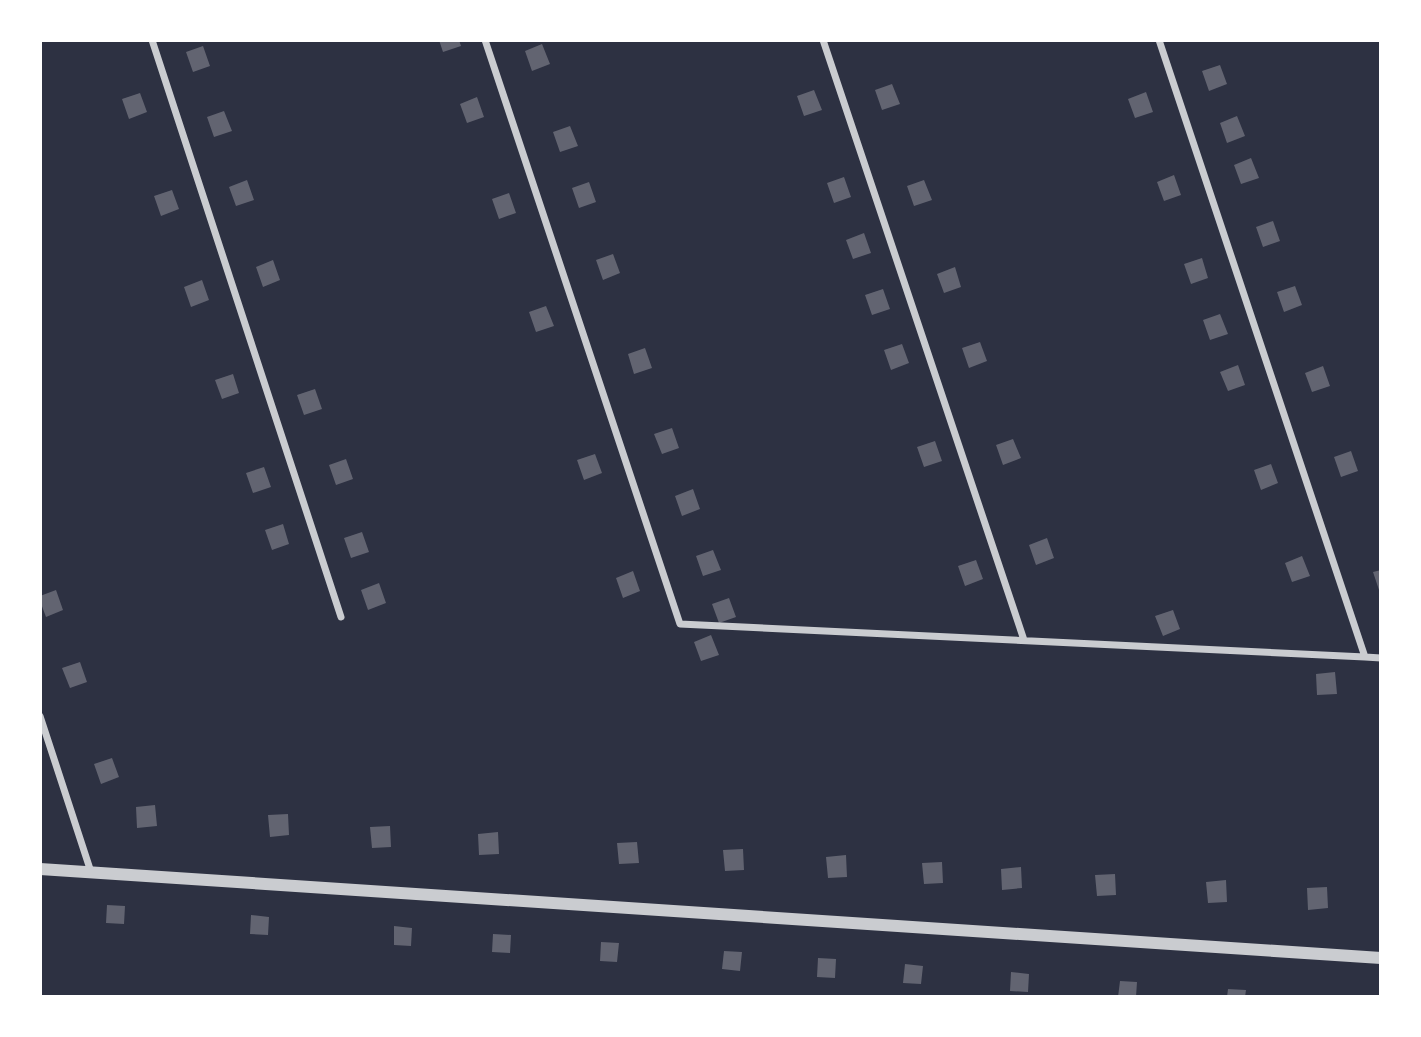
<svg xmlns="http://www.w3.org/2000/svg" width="1421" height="1037" viewBox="0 0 1421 1037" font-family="'PT Serif',serif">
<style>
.building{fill:#626471}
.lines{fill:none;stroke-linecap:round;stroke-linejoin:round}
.minor{stroke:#caccd0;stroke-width:7}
.tertiary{stroke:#caccd0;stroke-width:12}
</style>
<rect width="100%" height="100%" fill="#2d3142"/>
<path class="building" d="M439,40H459L461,46L443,52Z
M542,44L550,64L532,71L525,51Z
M203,46L210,66L193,72L186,52Z
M1220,65L1227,84L1209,91L1202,71Z
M892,84L900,104L882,110L875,90Z
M814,90L822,110L804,116L797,96Z
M1146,92L1153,112L1135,118L1128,99Z
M140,93L147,112L129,119L122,99Z
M477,97L484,117L467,123L460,104Z
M224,111L232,131L214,137L207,117Z
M1237,116L1245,136L1227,143L1220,123Z
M570,126L578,146L560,152L553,132Z
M1251,158L1259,178L1241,184L1234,165Z
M1174,175L1181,195L1164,201L1157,182Z
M844,177L851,197L834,203L827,183Z
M247,180L254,200L236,206L229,187Z
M924,180L932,200L914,206L907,186Z
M589,182L596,202L579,208L572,188Z
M172,190L179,209L161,216L154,196Z
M509,193L516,213L499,219L492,199Z
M1273,221L1280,241L1263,247L1256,227Z
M864,233L871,253L853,259L846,240Z
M613,254L620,273L603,280L596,260Z
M1202,258L1208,278L1191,284L1184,264Z
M273,260L280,280L263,287L256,267Z
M955,267L961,287L944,293L937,274Z
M202,280L209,300L191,307L184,287Z
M1295,286L1302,305L1284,312L1277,292Z
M883,289L890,309L872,315L865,295Z
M546,306L554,326L536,332L529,312Z
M1220,314L1228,334L1210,340L1203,320Z
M980,342L987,361L969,368L962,348Z
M902,344L909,363L891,370L884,350Z
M645,348L652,368L634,374L628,354Z
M1238,365L1245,385L1228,391L1220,372Z
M1323,366L1330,386L1312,392L1305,373Z
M233,374L239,393L222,399L215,380Z
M315,389L322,409L304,415L297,395Z
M672,428L679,448L662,454L654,434Z
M1013,439L1021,458L1003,465L996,445Z
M935,441L942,461L924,467L917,447Z
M1351,451L1358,471L1341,477L1334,457Z
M595,454L602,473L584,480L577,460Z
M346,459L353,479L336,485L329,465Z
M1271,464L1278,483L1261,490L1254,470Z
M264,467L271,487L253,493L246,473Z
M693,489L700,509L682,516L675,496Z
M283,524L289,544L272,550L265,530Z
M362,532L369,552L351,558L344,538Z
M1047,538L1054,558L1036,565L1029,545Z
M713,550L721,570L703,576L696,556Z
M1302,556L1310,576L1292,582L1285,563Z
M976,560L983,579L965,586L958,566Z
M1381,570V593H1380L1373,572Z
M633,571L640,591L623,598L616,578Z
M379,583L386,603L368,610L361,590Z
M56,590L63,610L46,617L40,601V596Z
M729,598L736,617L719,623L712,604Z
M1173,610L1180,629L1163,636L1155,616Z
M711,635L719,655L701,661L694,642Z
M80,662L87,682L70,688L62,668Z
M1335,672L1337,694L1317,695L1316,674Z
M112,758L119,777L101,784L94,764Z
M155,805L157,826L137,828L136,807Z
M288,814L289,835L270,837L268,815Z
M390,826L391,847L372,848L370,827Z
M498,832L499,854L479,855L478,834Z
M637,842L639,863L619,864L617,843Z
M743,849L744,870L725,871L723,850Z
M846,855L847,877L828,878L826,857Z
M942,862L943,883L924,884L922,863Z
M1021,867L1022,888L1002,890L1001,869Z
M1115,874L1116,895L1097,896L1095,875Z
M1226,880L1227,902L1208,903L1206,882Z
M1327,887L1328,908L1308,910L1307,888Z
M107,905L125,906L124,924L106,923Z
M251,915L269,917L268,935L250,934Z
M394,926L412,928L411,946L394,945Z
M493,934L511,935L510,953L492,952Z
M601,942L619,943L617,962L600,961Z
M724,951L742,952L740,971L722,969Z
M818,958L836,959L835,978L817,977Z
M905,964L923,966L921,984L903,983Z
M1011,972L1029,974L1028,992L1010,991Z
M1120,981L1137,982L1136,997H1118Z
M1228,989L1246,990L1245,997H1227Z"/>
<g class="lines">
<path class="minor" d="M152,40L341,617
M485,40L680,624L1365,657
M823,40L1024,640
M1159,40L1365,657L1381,658
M40,716L91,872"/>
<path class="tertiary" d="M40,869L1381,958"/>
</g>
<rect width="1421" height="1037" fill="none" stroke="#ffffff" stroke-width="84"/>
</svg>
